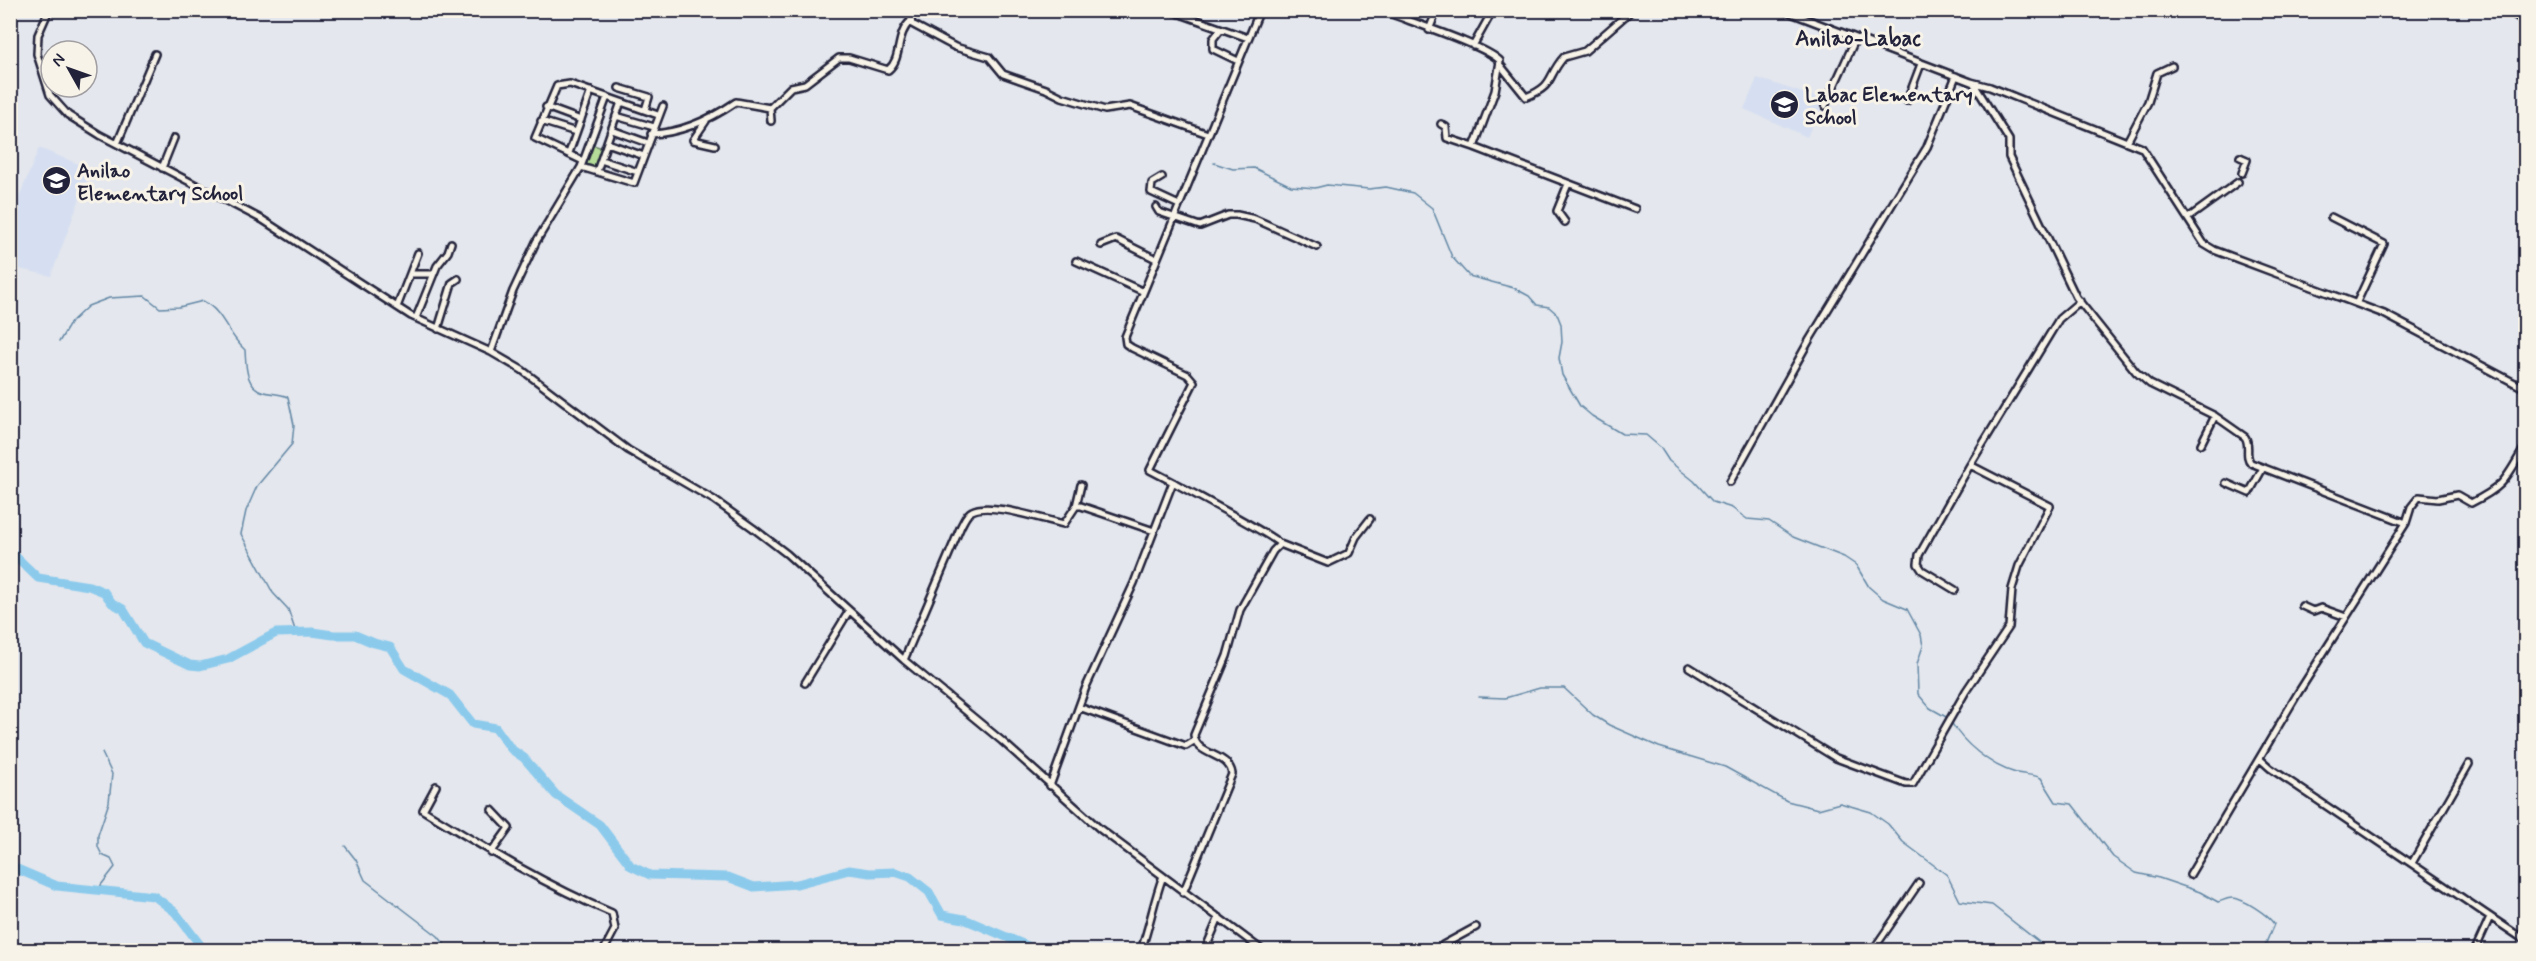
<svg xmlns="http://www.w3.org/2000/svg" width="2536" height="961" viewBox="0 0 2536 961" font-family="Mynerve,sans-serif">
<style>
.built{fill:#d6dff1}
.green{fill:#b5dd99;stroke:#6c806a;stroke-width:1.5}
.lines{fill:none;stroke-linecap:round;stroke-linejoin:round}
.stream{stroke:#6287a5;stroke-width:1.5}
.river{stroke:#8ccaec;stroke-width:9}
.minor-casing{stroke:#22223b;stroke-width:10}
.minor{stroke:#f7f3e8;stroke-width:5}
.labels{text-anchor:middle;stroke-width:6;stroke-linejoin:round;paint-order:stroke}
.poi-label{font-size:20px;font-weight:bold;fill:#22223b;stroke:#f7f3e8;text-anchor:start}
.quarter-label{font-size:22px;font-weight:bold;fill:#22223b;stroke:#f7f3e8}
</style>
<rect width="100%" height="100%" fill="#e4e7ed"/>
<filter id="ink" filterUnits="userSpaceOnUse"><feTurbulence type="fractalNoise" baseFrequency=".0167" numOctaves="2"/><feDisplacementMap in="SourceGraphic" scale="12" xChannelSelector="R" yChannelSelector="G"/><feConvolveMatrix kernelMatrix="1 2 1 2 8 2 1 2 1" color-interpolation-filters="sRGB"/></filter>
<g filter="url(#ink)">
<path class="built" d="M1757,78L1824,100L1807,137L1744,109Z
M39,148L91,169L51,276L11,267V217Z"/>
<path class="green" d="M593,145L603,148L596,167L586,164Z"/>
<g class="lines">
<path class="stream" d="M1214,163L1233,169L1254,168L1291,186L1315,188L1327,185L1369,189L1386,187L1413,193L1432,208L1452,257L1469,276L1514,288L1529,296L1537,305L1549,307L1557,314L1561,324L1562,342L1559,358L1562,375L1580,406L1592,416L1622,434L1646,435L1660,447L1669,461L1694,481L1713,502L1732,508L1747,519L1769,521L1793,537L1844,557L1856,565L1869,587L1883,599L1907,609L1921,635L1923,646L1917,664L1918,694L1930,708L1948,718
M59,342L71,322L88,306L109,298L145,296L160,308L179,307L203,301C224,312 227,334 245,350C246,365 245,387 264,392C272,394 280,393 288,397L294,425L292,444L257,486L246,511L241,534L273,593L288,609L296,633
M1479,697L1505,698L1540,688H1564L1593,715L1609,725L1659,747L1725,767L1787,801L1818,809L1840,803L1871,812L1888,824L1903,842L1947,875L1960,901L1992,905L2049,950
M1951,722C1963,743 1990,765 2013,772C2023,775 2033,774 2041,778L2056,802L2072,804L2113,857L2136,873L2159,878L2200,892L2218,902C2222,901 2228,898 2232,898C2243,898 2268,915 2274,924L2263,950
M345,846L356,860L365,880L438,936L449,950
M100,892L101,885L115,867L111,859L102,855L98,847V835L109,802L112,774L102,753"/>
<path class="river" d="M10,551L38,578L89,586L104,592L112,603L123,609L144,643L190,665L200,666L228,659L276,633L312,632L333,635H355L374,643L390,647L404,669L450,695L473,724L496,728L511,749L524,758L556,795L600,825L631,866L650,875L728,877L754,887L797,884L849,870L870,873L895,872L910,877L929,892L942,915L964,919L1037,950
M10,866L57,886L154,896L175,912L204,950"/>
<defs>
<path id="minor" d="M49,10L38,35L37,54L50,95L68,115L100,135L263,220L411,316L491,352L522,370L628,450L714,500L753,528L787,554L904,660L1002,741L1100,829L1262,950
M912,10L910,15L912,24L955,47L989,57L1003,74L1046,89L1062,97L1105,110L1130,106L1208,134
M1169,10L1248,38
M1381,10C1405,20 1487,46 1500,61L1495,91L1474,147L1635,209
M1783,10L1971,82L1990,87L2142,148L2204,244L2214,250L2384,314L2526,389
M2507,10L2526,22
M1221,29L1213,39V49L1238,61
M1429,30L1437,10
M1473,46L1493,10
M1501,66L1526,97C1556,85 1546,77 1564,57L1585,51L1632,10
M1974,84L2009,140V157L2076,297L2136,372L2150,384L2215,416L2245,437C2251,445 2244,456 2251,463L2406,523L2298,693L2190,875
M619,88L649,97L645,110
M1907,101L1921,64
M1825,106L1856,38
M546,107L581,120
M770,108L791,87L805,84L839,58H849L888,70C903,58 895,34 911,21
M616,116L654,127
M541,121L576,132
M706,121L693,140L715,145
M1441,124L1446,127L1447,138L1474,147
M612,130L648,143
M651,134C682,133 711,119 736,102L770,108L771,121
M2127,142L2148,102L2157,73L2172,66
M607,143L644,156
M117,144L155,54
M569,153L591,91
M2240,157L2247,160L2242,173
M601,160L638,172
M583,161L535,138L557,86L570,84L658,115
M581,167L634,183L663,106
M162,168L174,138
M597,171L621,102
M1162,177L1152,183L1151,192L1179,205
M1156,207L1159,212L1200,226L1228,215H1237L1255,219L1317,247
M2331,217L2384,244L2357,302
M2188,218L2238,182
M1565,222L1557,211L1568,184
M1101,245L1116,239L1156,259
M1076,261L1142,291
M410,274H433
M397,307L418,253
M416,318L437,266L448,252L451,243
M438,329L452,283L458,279
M491,352L513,291L536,242L581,167L607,97
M2201,444L2215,416
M1173,482C1188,491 1276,537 1280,544L1273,551L1240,610L1227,656L1194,735C1196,757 1229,752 1232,774L1183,893
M1730,482L1810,339L1927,147L1956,76
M2226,483L2249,493L2263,468
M1076,506L1081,485
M2406,523L2411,507L2419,497L2438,499L2457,495L2471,503C2507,485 2506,478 2526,445
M1280,544L1328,563L1349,553L1356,537L1370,519
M1955,590L1922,570L1918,564L1919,555L1970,465
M2302,606L2313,611L2321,608L2346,617
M904,660L961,526C964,521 966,514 972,511C990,501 1043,520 1064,524L1076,506H1081L1154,531
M1689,667L1836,758L1906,784H1913L1966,691L2009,627L2012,589L2019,566L2050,506L1970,465L2059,319L2080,301
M805,683L849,611
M1079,707L1186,746L1194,741
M2260,759L2270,768L2526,941
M436,786L423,810C485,848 545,885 612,913L615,929L604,950
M1050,786L1086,687L1134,583L1173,482L1150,470L1194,382L1188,375L1132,348L1126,344L1125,337L1260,10
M491,853L509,828L492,810
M2412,863L2469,764
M1141,950C1150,925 1154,900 1163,876
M1207,950L1208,943L1219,917
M1440,950L1443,945L1476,927
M1738,950L1741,946
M1873,950L1919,883
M2475,950L2490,917"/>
</defs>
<use href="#minor" class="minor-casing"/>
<use href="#minor" class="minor"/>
</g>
</g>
<defs>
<symbol id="school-disc" viewBox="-11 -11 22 22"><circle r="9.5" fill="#22223b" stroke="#f7f3e8"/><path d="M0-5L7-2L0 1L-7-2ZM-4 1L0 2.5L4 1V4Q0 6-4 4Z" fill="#fff"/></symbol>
</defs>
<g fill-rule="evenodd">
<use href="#school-disc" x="1768" y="88" width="33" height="33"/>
<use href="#school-disc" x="40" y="164" width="33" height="33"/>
</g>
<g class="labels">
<g class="poi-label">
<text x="1805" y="101">Labac Elementary<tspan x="1805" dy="23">School</tspan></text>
<text x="77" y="177">Anilao<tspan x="77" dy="23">Elementary School</tspan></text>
</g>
<g class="quarter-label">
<text x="1858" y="45">Anilao-Labac</text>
</g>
</g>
<rect width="2536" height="961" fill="none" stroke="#f7f3e8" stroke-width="36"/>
<rect x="18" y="18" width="2500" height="925" fill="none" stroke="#22223b" stroke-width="2" filter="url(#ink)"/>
<g transform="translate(69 69) rotate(310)"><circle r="28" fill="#f7f3e8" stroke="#a29fa3" stroke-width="1.5"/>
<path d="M0-4.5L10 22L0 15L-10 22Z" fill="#22223b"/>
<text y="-9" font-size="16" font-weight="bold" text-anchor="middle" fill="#22223b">N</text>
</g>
</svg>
